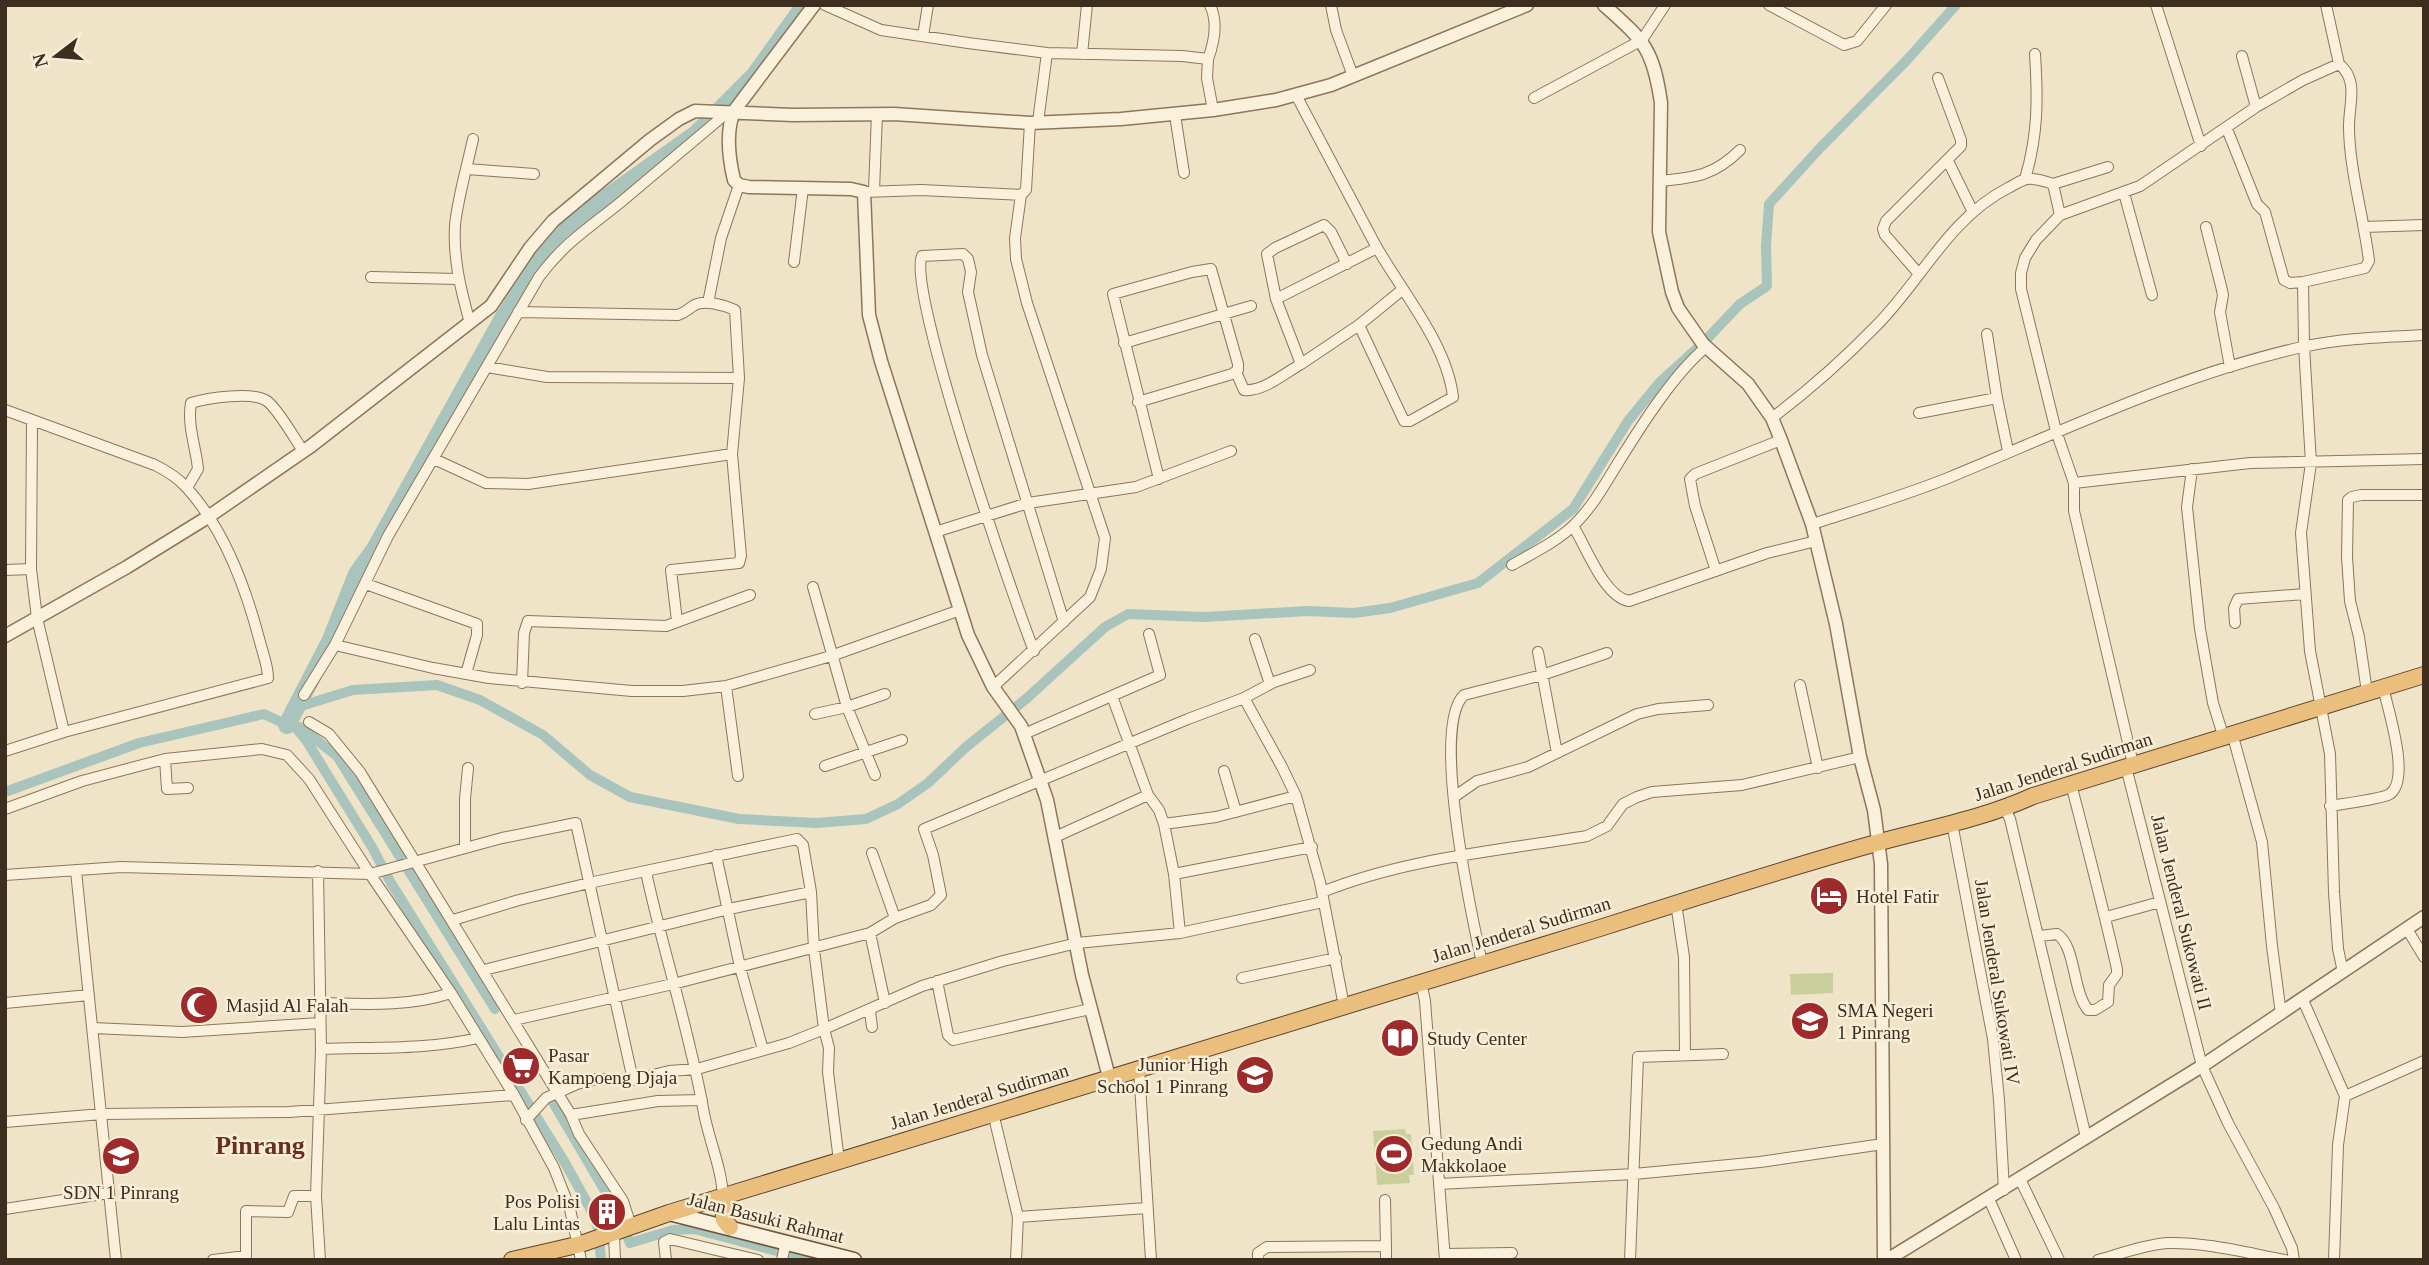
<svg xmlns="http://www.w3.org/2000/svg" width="2429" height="1265" viewBox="0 0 2429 1265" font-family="Georgia,serif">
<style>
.green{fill:#c9cf9b}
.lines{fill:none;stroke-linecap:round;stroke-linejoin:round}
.canal{stroke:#a9c4bc;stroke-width:10}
.river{stroke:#a9c4bc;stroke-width:18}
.minor-casing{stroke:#8d765c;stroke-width:12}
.tertiary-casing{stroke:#8d765c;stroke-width:15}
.secondary-casing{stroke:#6f573f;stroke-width:17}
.trunk-casing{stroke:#5b4430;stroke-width:18}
.minor{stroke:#faf1dc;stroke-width:10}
.tertiary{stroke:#faf1dc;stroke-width:12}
.secondary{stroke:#faf1dc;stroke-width:14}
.trunk{stroke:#eabe7c;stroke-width:16}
.labels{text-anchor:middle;stroke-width:5;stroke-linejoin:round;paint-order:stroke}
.street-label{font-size:19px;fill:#3d2e20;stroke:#f7eed8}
.poi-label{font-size:19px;fill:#3d2e20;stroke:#f7eed8;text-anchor:start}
.district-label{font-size:26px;font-weight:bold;fill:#6b2e1e;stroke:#f7eed8}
</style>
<rect width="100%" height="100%" fill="#f0e4c8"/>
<path class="green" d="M1833,973V993L1791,995L1790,974Z
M1405,1129L1406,1134H1411L1414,1175H1409L1410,1183L1377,1185L1373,1131Z"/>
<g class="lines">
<path class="canal" d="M287,725L296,728L306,740L372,847L391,883L564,1161L590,1208L598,1228L601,1260
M300,727L337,756L495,1009
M5,792L139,743L264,714L287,725L301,706L353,690L437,685L480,700L543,735L590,775L630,797L739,819L816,823L866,819L898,804L928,783L966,747L1026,699L1105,627L1128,614L1204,617L1308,611L1354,613L1390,608L1478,583L1573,509L1628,421L1660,382L1703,343L1740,304L1767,286L1766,246L1769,204L1820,148L1907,60L1956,5
M551,1099L615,1208L630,1243L673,1230L694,1229L811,1260"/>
<path class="river" d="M287,725L330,642L357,574L375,549L501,322L561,230L696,134L755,75L805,5"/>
<defs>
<path id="minor" d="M825,5L881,30L968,43L1047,53L1182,56L1208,59L1207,78L1213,110
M1331,5L1336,30L1353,76
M1769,5L1844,45L1857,41L1886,5
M2156,5L2201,146
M2326,5L2339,64
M923,36L928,5
M1082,54L1087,5
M2242,56L2256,107
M1208,59C1214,43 1218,22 1210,5
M1296,95C1323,145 1349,196 1376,246C1402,292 1447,344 1453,397L1410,421H1404L1359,325
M1534,98L1642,40L1665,5
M728,112C692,142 657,172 621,202C589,228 565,242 539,277L388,536L335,645L433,668L489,678L632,691H683L726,686L831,656L960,610
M1175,115L1184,173
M1038,122L1047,53
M2227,129L2257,204L2265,212L2284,280L2290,283L2303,282
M1948,161L1972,210
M467,169L534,174
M2025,179C2038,135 2038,100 2035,54
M1660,181C1695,178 1715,175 1740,150
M2053,184L2108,167
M874,190L877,114
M864,192L921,190L1021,195
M2124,193L2152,295
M2206,227L2221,286L2223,295L2220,312L2230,367
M2364,227L2424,225
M794,262L803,188
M1919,274L1885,235L1883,229L1886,221L1961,146V140L1938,78
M371,277L458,279
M1276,299L1267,254L1275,248L1324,225L1331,232L1347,264
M708,303L721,238L739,185
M518,312L678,315C685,313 687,310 693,306C704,299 724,305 735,310L739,378L732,454L741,556L739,563L671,570L677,621
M470,323C461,291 453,259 455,225C458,197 467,167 473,139
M1987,334L1997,398L2008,451
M1124,343L1251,306
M1301,364L1359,325L1402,290
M487,367L547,377L739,378
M1236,372L1244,390C1263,392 1285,373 1301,364L1276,299L1377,248
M1138,402L1232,374L1238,370V364L1211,269L1192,272L1113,294L1159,479
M5,410L155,465C167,471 177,477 186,487C224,528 246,588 260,642C263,654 268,666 268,678L64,732L5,751
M1919,413L1997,398
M1772,418C1809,390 1844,359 1876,326C1921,281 1949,218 2008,188C2014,185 2021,180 2027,179C2036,178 2045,181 2053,184L2060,215
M32,421L31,569L37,618L64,732
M434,459L486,483L528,484L732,454
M2192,469L2187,507L2200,629L2213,703L2223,735
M2074,483L2250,463L2424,459
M187,488L198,469C196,447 187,426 191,403C207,398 253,391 267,401C278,409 295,439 303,451
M1812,524C1857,510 1903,496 1948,478C2065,430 2178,375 2302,347C2342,338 2383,337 2424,335
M1573,526C1586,546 1604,597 1629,601L1767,553L1816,541
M935,532L1028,503L1136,487L1231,451
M1512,565C1533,553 1558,541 1575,524C1593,506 1605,484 1618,463C1641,426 1673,375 1706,347
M5,570L31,569
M1716,571L1695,506L1690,479L1695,474L1781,440
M366,584L477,624V635L466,674
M813,587L847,707L875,775
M2235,623L2234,608L2238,599L2305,594
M1255,639L1270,684
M1034,651C1014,600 906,290 922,256L963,254L968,259L971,272L968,292L982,355L1064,622
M1538,652L1557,753
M522,683L524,633L528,621L666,626L750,595
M1800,685L1818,768
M726,686L738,776
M993,687L1090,597L1101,569L1105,538L1027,303L1016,259L1015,238L1021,195L1026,190L1030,123
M2367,692L2359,637L2350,601L2347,557L2348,500L2352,497L2361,495H2424
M304,695L335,645
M1112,696L1148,795L1159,810L1164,824L1174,874L1180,933
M1244,698L1274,682L1310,670
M815,714L847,707L885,694
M309,722L329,734L360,772L571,1115L579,1134L623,1201L631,1226
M2232,733L2262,842L2272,946L2281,1014
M1024,734L1160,675L1149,634
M165,759L167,789L188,788
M2133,764L2074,511V483L2056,431L2021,289V273L2025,258L2036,240L2060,215L2140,186L2256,107L2303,80L2339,64C2359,80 2349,104 2349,126C2349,169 2364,218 2369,261L2365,268L2303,282L2304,346L2311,463L2301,533L2310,651L2330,754L2334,892L2338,949L2343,972
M825,766L902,740
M2126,767L2202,1066L2228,1123L2274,1208L2292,1248L2294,1260
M1224,771L1236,812
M1454,797L1477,781L1528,767L1637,714L1658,709L1708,705
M2330,806C2342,804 2382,799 2390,794C2411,779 2388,710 2383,687
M5,809L82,781L165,759L262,749L287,755L309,779L370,874L451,993L514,1095L554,1168L570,1209L581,1260
M2005,809L2010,819L2086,1137
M1952,823L1993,1039L1999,1100L2004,1190
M1164,824L1216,817L1296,796
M1055,837L1148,795
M465,848V799L468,768
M872,853L895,918
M716,855L740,967L763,1050
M76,871L116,1260
M318,871L321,1049L316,1196L320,1260
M646,872C663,951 689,1029 703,1108C708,1139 722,1167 723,1198
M1174,874L1312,847
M5,875L121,867L370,874L502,838L576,823L633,1080
M1322,892C1407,858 1497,851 1587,836L1607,826L1623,804L1637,797L1652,792L1742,785L1860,757
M1676,903L1684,957L1685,1054
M2106,917L2160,902
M453,920L519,900L589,883L797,839L803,845L811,892L814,949L824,1029L789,1043L697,1069L669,1071L633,1080L597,1079L577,1084L546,1098L526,1120
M2407,929L2424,957
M870,933L885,1003
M2039,936L2057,934C2076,946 2072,990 2088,1010H2095L2108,1002L2109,985L2117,974V969C2103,907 2087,846 2071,784
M1482,963C1472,917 1430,726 1464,695L1542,675L1607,653
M484,970L729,909L811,892
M1242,978L1336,958
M937,981L948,1035L953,1040L1090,1009
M1421,982L1425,1001L1445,1260
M2303,1000L2345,1096
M5,1003L89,995
M320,1003C365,1004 408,1007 451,993
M870,1011L872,1027
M514,1020L673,984L870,933L895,918L931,905L941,895L933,855L924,829L1188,719L1244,698L1282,767L1296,796L1320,882L1344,1006
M93,1028L182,1032L320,1023
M321,1049C373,1047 427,1050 478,1038
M1139,1069L1151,1260
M993,1113L1018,1217
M571,1115L658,1101L702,1100
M5,1122L102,1114L289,1112L514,1095
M839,1161L828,1072L829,1048L824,1029L922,986L1003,961L1077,943L1180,933L1323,902
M2020,1179L2059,1260
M1439,1184L1634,1174L1760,1162L1883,1144
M1989,1199L2016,1260
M5,1209L109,1193
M614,1233L615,1260
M1386,1246V1260
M1445,1254L1512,1253
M213,1260L246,1256V1211L288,1212L294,1196H316
M666,1260L664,1242L670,1239L758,1260
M782,1260L786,1241
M1016,1260L1018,1217L1147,1208
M1258,1260V1253L1267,1247L1386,1246L1385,1200
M1630,1260L1638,1057L1723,1054
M2098,1260C2120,1254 2143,1245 2167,1243C2206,1242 2247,1253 2285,1260
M2334,1260L2338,1145L2345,1096L2424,1061"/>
<path id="tertiary" d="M814,5L734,111C726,131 729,159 734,180L739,185L749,187L851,189L864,192L869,315L881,361L968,635L993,687L1021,726L1047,800L1082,975L1109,1077
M1604,5C1644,41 1653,48 1661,103L1659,232L1672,292L1678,308L1703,344L1748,384L1772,418L1781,440L1812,524L1836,624L1860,757L1874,810L1881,864L1884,1260
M5,636L127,567L208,517L311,446L491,306L530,248L553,221L650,140L679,119L695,111L793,115L894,114L1030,123L1121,119L1213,110L1276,100L1331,85L1527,5
M1887,1260L2202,1066L2424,917"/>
<path id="secondary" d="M669,1213L854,1260"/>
<path id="trunk" d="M723,1198L724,1220L730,1227
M512,1260L581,1244L669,1213L1600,928C1693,898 1786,868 1880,842C1932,828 1985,818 2033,796L2424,675"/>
</defs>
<use href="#minor" class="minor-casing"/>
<use href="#tertiary" class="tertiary-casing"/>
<use href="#secondary" class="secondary-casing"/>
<use href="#trunk" class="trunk-casing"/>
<use href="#minor" class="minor"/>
<use href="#tertiary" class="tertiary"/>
<use href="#secondary" class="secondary"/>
<use href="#trunk" class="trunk"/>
</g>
<defs>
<symbol id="hotel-disc" viewBox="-11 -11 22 22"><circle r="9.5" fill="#9e2a2b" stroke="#f7eed8"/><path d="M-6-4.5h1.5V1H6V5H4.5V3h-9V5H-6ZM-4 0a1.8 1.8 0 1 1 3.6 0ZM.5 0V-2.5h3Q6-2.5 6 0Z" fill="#fff"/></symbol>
<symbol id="mosque-disc" viewBox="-11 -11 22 22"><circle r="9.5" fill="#9e2a2b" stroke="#f7eed8"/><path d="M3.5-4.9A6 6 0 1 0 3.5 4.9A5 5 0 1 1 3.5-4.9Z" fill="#fff"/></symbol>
<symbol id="school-disc" viewBox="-11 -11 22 22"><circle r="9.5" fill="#9e2a2b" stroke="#f7eed8"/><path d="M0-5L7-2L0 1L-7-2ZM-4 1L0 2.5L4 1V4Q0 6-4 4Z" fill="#fff"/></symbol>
<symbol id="library-disc" viewBox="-11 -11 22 22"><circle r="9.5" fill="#9e2a2b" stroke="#f7eed8"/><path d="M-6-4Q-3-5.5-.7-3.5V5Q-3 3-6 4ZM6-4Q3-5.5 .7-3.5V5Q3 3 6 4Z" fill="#fff"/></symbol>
<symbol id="supermarket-disc" viewBox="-11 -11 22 22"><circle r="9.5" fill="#9e2a2b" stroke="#f7eed8"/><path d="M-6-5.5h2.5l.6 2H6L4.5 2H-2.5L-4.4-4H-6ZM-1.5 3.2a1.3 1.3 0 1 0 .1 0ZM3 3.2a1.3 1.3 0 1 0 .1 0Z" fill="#fff"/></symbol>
<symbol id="stadium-disc" viewBox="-11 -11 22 22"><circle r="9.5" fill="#9e2a2b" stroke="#f7eed8"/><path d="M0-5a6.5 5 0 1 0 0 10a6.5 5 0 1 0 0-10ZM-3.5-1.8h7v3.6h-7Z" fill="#fff"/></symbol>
<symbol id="building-disc" viewBox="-11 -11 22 22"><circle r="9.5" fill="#9e2a2b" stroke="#f7eed8"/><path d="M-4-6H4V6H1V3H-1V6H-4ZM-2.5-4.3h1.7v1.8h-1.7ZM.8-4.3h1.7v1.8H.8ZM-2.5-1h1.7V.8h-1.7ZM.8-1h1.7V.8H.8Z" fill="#fff"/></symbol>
</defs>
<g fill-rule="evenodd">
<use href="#hotel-disc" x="1807" y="874" width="44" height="44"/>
<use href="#mosque-disc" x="177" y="983" width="44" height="44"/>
<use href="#school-disc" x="1788" y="999" width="44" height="44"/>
<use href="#library-disc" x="1378" y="1016" width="44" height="44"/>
<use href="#supermarket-disc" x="499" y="1044" width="44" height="44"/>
<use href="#school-disc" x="1233" y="1053" width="44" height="44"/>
<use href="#stadium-disc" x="1372" y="1132" width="44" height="44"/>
<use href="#school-disc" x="99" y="1134" width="44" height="44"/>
<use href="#building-disc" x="585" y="1190" width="44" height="44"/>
</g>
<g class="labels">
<g class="street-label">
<text transform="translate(2063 766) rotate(-18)" y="7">Jalan Jenderal Sudirman</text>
<text transform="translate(2182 912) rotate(76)" y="7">Jalan Jenderal Sukowati II</text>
<text transform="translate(1521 929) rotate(-17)" y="7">Jalan Jenderal Sudirman</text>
<text transform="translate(1998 982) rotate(81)" y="7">Jalan Jenderal Sukowati IV</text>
<text transform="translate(979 1096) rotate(-17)" y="7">Jalan Jenderal Sudirman</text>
<text transform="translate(766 1217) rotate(14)" y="7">Jalan Basuki Rahmat</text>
</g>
<g class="poi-label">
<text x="1856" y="903">Hotel Fatir</text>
<text x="226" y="1012">Masjid Al Falah</text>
<text x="1837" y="1017">SMA Negeri<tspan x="1837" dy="22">1 Pinrang</tspan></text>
<text x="1427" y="1045">Study Center</text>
<text x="548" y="1062">Pasar<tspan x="548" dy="22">Kampoeng Djaja</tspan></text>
<text x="1228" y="1071" text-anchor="end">Junior High<tspan x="1228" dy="22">School 1 Pinrang</tspan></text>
<text x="1421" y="1150">Gedung Andi<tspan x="1421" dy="22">Makkolaoe</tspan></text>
<text x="121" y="1199" text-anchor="middle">SDN 1 Pinrang</text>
<text x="580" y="1208" text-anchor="end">Pos Polisi<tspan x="580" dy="22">Lalu Lintas</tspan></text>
</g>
<g class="district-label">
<text x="260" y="1154">Pinrang</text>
</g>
</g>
<rect width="2429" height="1265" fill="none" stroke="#3d2e20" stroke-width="14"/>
<g transform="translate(56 56) rotate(254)" stroke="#f7eed8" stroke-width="5" paint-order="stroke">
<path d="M0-5L12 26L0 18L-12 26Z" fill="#3d2e20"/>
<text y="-10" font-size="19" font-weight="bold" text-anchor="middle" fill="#3d2e20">N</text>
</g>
</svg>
